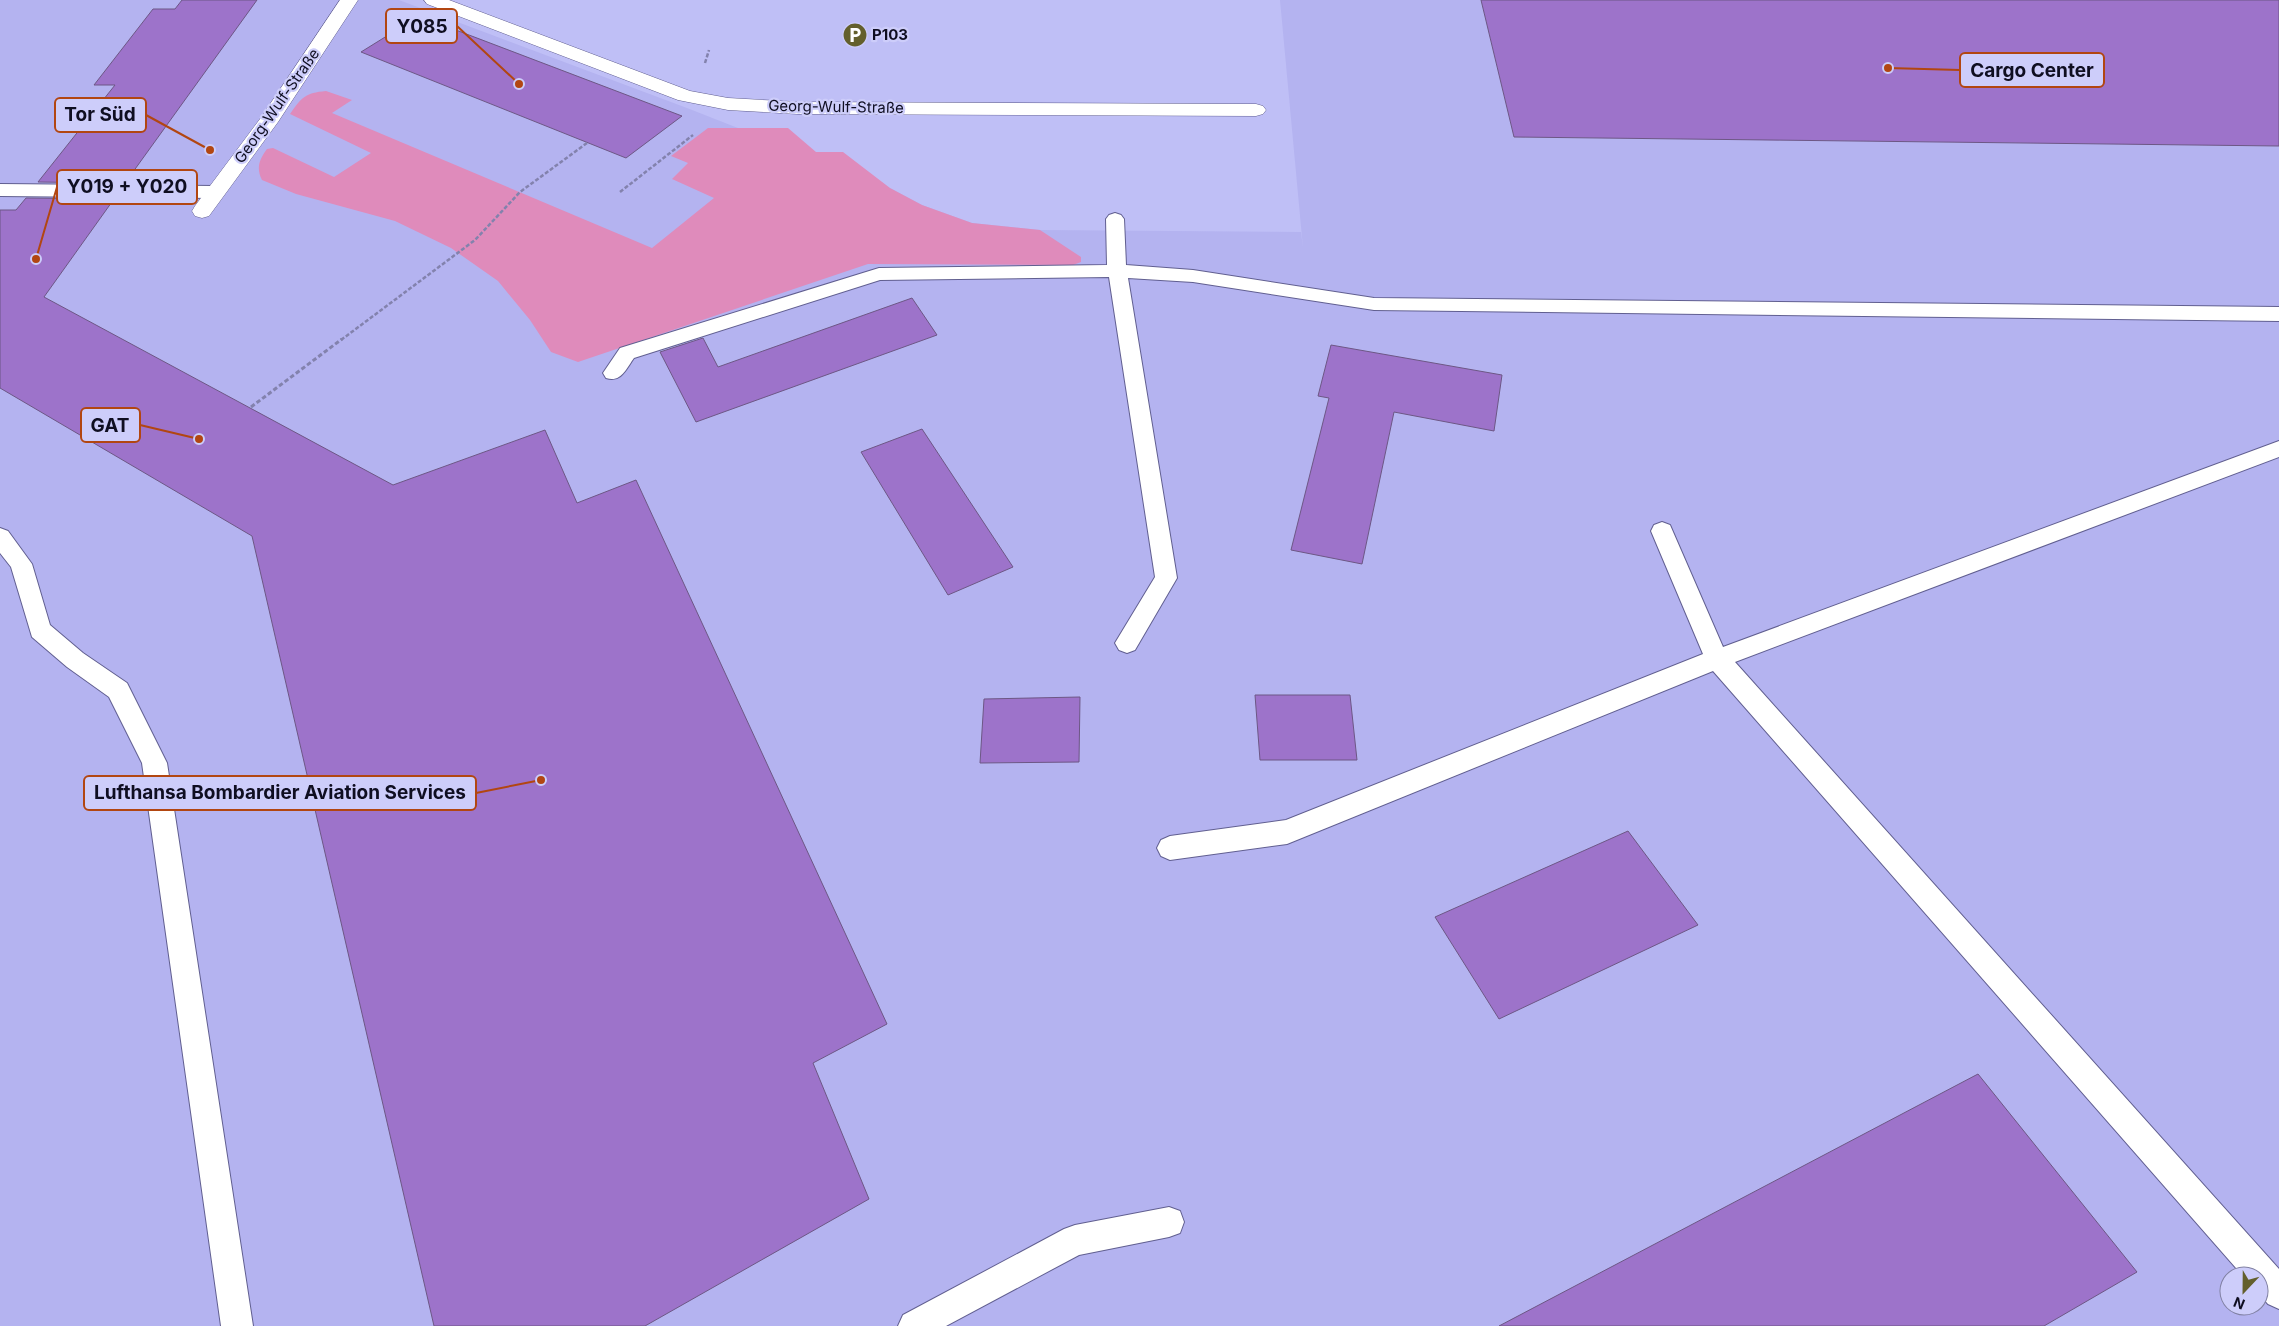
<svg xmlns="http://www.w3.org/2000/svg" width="2279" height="1326" viewBox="0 0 2279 1326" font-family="Inter,sans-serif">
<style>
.built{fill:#b4b3f0;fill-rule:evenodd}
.green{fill:#df8bbb}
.building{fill:#9d73ca;stroke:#6d5785}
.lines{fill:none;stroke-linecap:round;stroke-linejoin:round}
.service-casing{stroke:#615f90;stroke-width:2}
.minor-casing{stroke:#615f90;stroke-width:1}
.path-far1{stroke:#8382ad;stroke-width:2.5;stroke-dasharray:4 2;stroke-linecap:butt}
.path{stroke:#8382ad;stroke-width:3;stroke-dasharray:4.5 2.5;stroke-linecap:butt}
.service{fill:#fff;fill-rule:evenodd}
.minor{fill:#fff;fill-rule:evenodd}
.labels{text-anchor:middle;stroke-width:4.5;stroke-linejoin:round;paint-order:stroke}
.far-poi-label{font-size:15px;font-weight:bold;fill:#0f0e21;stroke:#cdcdfa;text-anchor:start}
.far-street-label{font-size:15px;fill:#0f0e21;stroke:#cdcdfa}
.leader{fill:none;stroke:#b24611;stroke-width:2}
.callout-dot{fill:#b24611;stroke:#cdcdfa;stroke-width:2}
.callout{fill:#cdcdfa;stroke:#b24611;stroke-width:2}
.callout-label{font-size:19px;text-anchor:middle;font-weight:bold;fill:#0f0e21}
</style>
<rect width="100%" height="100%" fill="#bfbff6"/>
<path class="built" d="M0,0H399L687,108L890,188L922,205L972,223L1040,230L1301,232L1303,248L1280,0H1481L1514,137L2279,146V1326H0ZM2229,1276H2259V1306H2229Z"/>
<path class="green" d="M326,91L352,100L332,113L652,248L714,198L672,179L688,163L671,156L708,128H788L816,152H843L890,188L922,205L972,223L1040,230L1081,257V262L1073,265L868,264L578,362L551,352L530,320L498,281L451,248L395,221L296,194L262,180C256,168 259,160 267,149L273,148L334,177L371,153L290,114C302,97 305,93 326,91Z"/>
<path class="building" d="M182,0H257L125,183L38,182L115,85H94L153,9H175Z
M1481,0H2279V146L1514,137Z
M419,16L682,116L626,158L361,52Z
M26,198L114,199L44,297L393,485L545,430L577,503L636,480L887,1024L813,1063L869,1199L645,1326H434L252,536L0,388V210H16Z
M912,298L937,335L696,422L660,352L703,338L718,367Z
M1331,345L1502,375L1494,431L1394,412L1362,564L1291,550L1329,398L1318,396Z
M922,429L1013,567L948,595L861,452Z
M1255,695H1350L1357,760H1260Z
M1080,697L1079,762L980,763L984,699Z
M1628,831L1698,925L1499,1019L1435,917Z
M1978,1074L2137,1272L2044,1326H1499Z"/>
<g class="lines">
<defs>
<path id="service" d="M0,184L214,186L220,188L223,192L220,196L214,198L0,196Z
M1115,213L1121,215L1124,219L1126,265L1193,270L1374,298L2279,307V321L1374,310L1193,282L1128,278L1177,578L1135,650L1127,653L1119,650L1115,643L1155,577L1109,277L880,280L634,358C626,369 621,383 606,378L603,373L620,348L879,268L1107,265L1106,219L1109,215Z
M2279,441V457L1735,662L2279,1269V1309L2268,1304L2259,1294V1276H2243L1713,671L1287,844L1170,860L1161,856L1157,848L1161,840L1170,836L1286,820L1703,654L1651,531L1654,525L1662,522L1670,525L1723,647Z
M0,528L8,531L32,564L50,625L83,653L127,683L167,763L253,1326H221L142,763L109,697L67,667L32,637L11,567L0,553Z
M1169,1207L1180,1211L1184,1222L1180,1233L1169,1237L1079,1255L946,1326H898L903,1315L1064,1229L1075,1225Z"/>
<path id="minor" d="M340,0H358L278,122L209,216L202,218L195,216L192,211L195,206L260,119Z
M424,0H449L690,91L728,98L798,102L1256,104L1263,106L1266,110L1263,114L1256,116L798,114L728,110L678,100L427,4Z"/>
</defs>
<use href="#service" class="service-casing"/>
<use href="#minor" class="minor-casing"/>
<path class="path-far1" d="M705,63L709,50
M620,192L693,135
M341,340L475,240L520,192L587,143"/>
<path class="path" d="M251,407L342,339"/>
<use href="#service" class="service"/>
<use href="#minor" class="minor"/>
</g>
<defs>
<symbol id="parking-disc" viewBox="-11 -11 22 22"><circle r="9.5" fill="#635f2c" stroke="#cdcdfa"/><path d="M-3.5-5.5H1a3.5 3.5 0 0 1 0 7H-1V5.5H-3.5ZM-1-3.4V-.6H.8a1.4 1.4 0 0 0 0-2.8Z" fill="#fff"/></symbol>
</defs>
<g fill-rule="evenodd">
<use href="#parking-disc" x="841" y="21" width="28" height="28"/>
</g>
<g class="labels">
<g class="far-poi-label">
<text x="872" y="40">P103</text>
</g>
<g class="far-street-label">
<text transform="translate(277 106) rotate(-55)" y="5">Georg-Wulf-Straße</text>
<text transform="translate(836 107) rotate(1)" y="5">Georg-Wulf-Straße</text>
</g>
</g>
<path class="leader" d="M519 84L457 26M1888 68L1960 70M210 150L146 115M36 259L57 187M199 439L140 425M541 780L476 793"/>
<g class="callout-dot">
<circle cx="519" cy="84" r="5"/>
<circle cx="1888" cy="68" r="5"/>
<circle cx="210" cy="150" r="5"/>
<circle cx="36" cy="259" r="5"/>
<circle cx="199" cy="439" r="5"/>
<circle cx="541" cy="780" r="5"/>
</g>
<g class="callout">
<rect x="386" y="9" width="71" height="34" rx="5"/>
<rect x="1960" y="53" width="144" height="34" rx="5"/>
<rect x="55" y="98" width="91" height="34" rx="5"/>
<rect x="57" y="170" width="140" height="34" rx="5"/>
<rect x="81" y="408" width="59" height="34" rx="5"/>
<rect x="84" y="776" width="392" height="34" rx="5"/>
</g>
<g class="callout-label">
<text x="422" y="33">Y085</text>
<text x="2032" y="77">Cargo Center</text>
<text x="100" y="121">Tor Süd</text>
<text x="127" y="193">Y019 + Y020</text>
<text x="110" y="432">GAT</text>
<text x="280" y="799">Lufthansa Bombardier Aviation Services</text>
</g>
<g transform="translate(2244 1291) rotate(202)"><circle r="24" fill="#cdcdfa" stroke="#8181a3"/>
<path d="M0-4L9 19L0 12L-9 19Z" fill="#635f2c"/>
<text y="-8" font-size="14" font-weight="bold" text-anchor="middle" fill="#0f0e21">N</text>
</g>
</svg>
